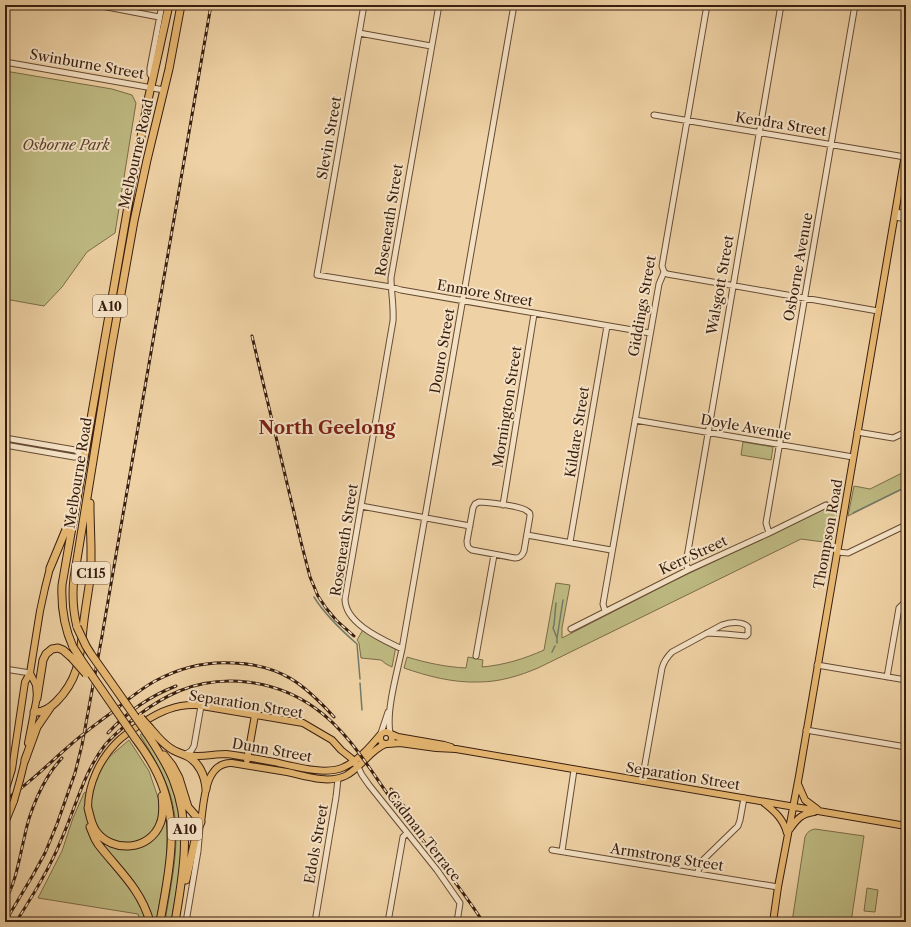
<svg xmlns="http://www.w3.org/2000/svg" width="911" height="927" viewBox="0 0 911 927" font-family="'Libre Caslon Text',serif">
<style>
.green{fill:#beba82;stroke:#7b6c48}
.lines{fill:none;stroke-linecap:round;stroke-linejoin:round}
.stream{stroke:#727a6b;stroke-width:1.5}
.minor-casing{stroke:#664b34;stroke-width:7}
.major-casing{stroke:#381e0f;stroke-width:8}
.highway-casing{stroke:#381e0f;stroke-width:9}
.minor{stroke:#f4e1c4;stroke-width:5}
.major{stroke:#e7b872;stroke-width:6}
.highway{stroke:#e7b872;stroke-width:7}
.rail-casing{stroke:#381e0f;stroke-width:3}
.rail{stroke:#f4e1c4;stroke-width:1.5;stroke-dasharray:4.5;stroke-linecap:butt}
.major-bridge-casing{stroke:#381e0f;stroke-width:8;stroke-linecap:butt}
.highway-bridge-casing{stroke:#381e0f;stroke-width:9;stroke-linecap:butt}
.major-bridge{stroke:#e7b872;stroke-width:6}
.highway-bridge{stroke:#e7b872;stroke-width:7}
.labels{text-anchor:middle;stroke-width:4;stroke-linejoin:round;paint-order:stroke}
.shield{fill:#f4e1c4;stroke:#705845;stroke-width:1}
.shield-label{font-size:13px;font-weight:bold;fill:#381e0f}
.street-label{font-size:14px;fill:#381e0f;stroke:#f4e1c4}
.park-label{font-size:14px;font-style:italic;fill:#5a452c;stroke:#f4e1c4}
.district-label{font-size:18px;font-weight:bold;fill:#7a1f14;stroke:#f4e1c4}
</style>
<rect width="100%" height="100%" fill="#eed1a4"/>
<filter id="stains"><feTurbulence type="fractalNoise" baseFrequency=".005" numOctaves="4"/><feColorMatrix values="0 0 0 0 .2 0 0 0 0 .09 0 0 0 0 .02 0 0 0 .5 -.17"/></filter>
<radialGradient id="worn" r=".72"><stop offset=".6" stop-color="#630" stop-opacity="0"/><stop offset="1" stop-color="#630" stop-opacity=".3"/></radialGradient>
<path class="green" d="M5,71L112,89L132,95L136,103L115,233L87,252L62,287L44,306L5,299Z
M906,438V487L848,516L854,486L870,489L906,471L904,439Z
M743,442L773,447L771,460L741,455Z
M839,502L831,543L801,539L538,668C519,676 499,682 479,682C453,683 427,676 404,668L407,657C427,663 446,667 466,668L468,657L483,660L482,667C504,665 524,659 544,650L556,583L570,585L562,628V638L671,582Z
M364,628L396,646L392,667L386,664L381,660L361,658L359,643L357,640Z
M142,734C160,756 175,787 180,816C182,831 181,847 181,862C179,882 174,902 171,922H165C171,882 182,841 172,801C166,777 153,756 140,735Z
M129,740L149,771L167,824V863L156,922H140L138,914L38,898L62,851L73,818L84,793L92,789L99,772L108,758Z
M815,829L864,836L851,922H792L805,837C807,832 810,830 815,829Z
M867,888L878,890L875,912L864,911Z"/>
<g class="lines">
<path class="stream" d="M853,513L906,487
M314,597C325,615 341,630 357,644L360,679
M556,603L554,625L553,628L557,638V643
M557,638L563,600
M552,652L555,646
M360,683L362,710"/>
<defs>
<path id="minor" d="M90,5L102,6L159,17
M364,5L317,275L391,287L401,290L650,333
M359,33L431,46
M5,62L164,90
M153,79L150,74V68L162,5
M654,115L905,157
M896,212L906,214
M895,217L906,219
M664,272L667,274L878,311
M635,420L853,457
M857,432L893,438L906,432
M5,438L75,450L84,456
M5,445L74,457L84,456
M479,502C486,502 522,506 527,511C530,513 530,513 530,516L524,551C522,556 520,558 515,558L472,550C468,548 467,546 467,541L473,508L475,504Z
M503,505L534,314
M361,506L470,526
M769,533L766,523L855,5
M527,535L611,550
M570,542L607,326
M837,552L848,553L906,525
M688,570L686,563L781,5
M605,611L603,604L659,284L664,272L662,266L707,5
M571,629L688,570L769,533L826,505
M402,649C384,640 345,624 345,599L393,321C394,307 391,292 391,278L439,5
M476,656L494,555
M817,665L906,680
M5,669L30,673
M887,677L899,608L906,601
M806,730L906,747
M381,733L388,712
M390,733C386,710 397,673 402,649L514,5
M184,755L191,751L194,746L201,706
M358,767L362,775L369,785L437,870L460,903L457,922
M642,781L662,668C664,661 667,657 672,652L722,625C730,622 743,621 748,627V634L746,636L725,634L707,633
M552,850L778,887
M562,851L574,770
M697,874L702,861L738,826L740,820L744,798
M186,922L198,851L200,827
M315,922L336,797L338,779
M388,922L403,837L407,833"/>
<path id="major" d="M380 738a6 6 0 1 1 12 0a6 6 0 1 1-12 0Z
M391,734L398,737L444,745L451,747
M28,743L37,697L36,685L30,673
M388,744L400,743L436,748L456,749L906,826
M187,755C200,758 213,754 226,754C242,756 258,759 274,762C293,766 326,776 344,767C358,761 370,747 380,735
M247,760L255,715
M20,780L26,756
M798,784L805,800L817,809
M5,792L12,769L25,682L30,673L40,611L45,588L50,568
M763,802C774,811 783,818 787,833
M88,808C88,784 100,759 117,742C125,734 135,728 144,722C160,711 176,704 196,705L303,723L332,740L341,750L351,758L358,767
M201,822C204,803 204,762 232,763C250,766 269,769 287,772C305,776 328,784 345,776C360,769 371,749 386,744
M5,823L14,801
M790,829C797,819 801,814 814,812
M773,922L778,887L799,776L906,149"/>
<path id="highway" d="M50,568L69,522
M77,627C73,611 72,595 74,578L111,350L134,221L147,160L169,69L181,5
M73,647C64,627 61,607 62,585L131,189L148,100L169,5
M37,698L43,660L46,654L52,649L58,648L63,650L71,657
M34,712C43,713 50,708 56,702C81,677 80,653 84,620C86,604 89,588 91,572V547L90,511V503
M150,728C156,735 162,743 170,748C175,752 181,753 187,756C199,762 205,776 206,789
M146,732C156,747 168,765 174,782C192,828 183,875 175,922
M135,738C144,750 152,762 158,775C181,824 169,871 160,922
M164,755L172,765L179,778L188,807L201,822L197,831L186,880
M25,760L37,727L50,708
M88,808C90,816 91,824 96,831C113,854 150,850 160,824C164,815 163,805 162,796
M90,827L95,839L98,844C118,870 141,889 150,922"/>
</defs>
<use href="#minor" class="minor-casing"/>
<use href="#major" class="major-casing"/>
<use href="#highway" class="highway-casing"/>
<use href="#minor" class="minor"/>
<use href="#major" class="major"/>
<use href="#highway" class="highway"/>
<defs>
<path id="rail" d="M252,336L301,542L310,577L318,596L326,608L336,620L354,636
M108,733C127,712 150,696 176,686
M391,789L414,820
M5,800C28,785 47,765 68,747C81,735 96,724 111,713C125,702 139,690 155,681C179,668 207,661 234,663C281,665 304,684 334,717
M5,901C16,882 19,860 24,839C29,812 43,778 62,758
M5,922L33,875L45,853L57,824L75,773L82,745L102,636L211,5
M16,922C33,895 50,868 62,838C76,806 84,772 105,745C115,733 127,724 140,714C152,705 165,697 179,691C223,673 276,680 315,708C349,732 370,770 394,803C424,843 456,880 483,922"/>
</defs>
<use href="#rail" class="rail-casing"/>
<use href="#rail" class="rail"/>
<defs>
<path id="major-bridge" d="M14,801L20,780"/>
<path id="highway-bridge" d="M77,627L86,646L91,654L146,732
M73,647L82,661L135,738
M71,657L86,674
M141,718L150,728"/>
</defs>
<use href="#major-bridge" class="major-bridge-casing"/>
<use href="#highway-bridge" class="highway-bridge-casing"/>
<use href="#major-bridge" class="major-bridge"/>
<use href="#highway-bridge" class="highway-bridge"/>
</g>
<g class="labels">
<g class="shield">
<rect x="93" y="295" width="34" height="22" rx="3"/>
<rect x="72" y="562" width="38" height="22" rx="3"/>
<rect x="168" y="818" width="34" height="22" rx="3"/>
</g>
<g class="shield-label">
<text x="110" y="311">A10</text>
<text x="91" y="578">C115</text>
<text x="185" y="834">A10</text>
</g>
<g class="street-label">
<text transform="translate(87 64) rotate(10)" y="5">Swinburne Street</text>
<text transform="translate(781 124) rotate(9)" y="5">Kendra Street</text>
<text transform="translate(329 138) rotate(-80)" y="5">Slevin Street</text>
<text transform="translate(136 154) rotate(-77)" y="5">Melbourne Road</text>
<text transform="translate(389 220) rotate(-81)" y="5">Roseneath Street</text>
<text transform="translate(798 267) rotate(-80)" y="5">Osborne Avenue</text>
<text transform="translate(720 285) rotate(-80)" y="5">Walsgott Street</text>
<text transform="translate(485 293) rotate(10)" y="5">Enmore Street</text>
<text transform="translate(642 306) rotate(-80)" y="5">Giddings Street</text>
<text transform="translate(442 351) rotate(-80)" y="5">Douro Street</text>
<text transform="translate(507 407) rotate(-81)" y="5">Mornington Street</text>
<text transform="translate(746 427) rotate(10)" y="5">Doyle Avenue</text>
<text transform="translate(577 432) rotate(-81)" y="5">Kildare Street</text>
<text transform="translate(78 473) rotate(-81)" y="5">Melbourne Road</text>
<text transform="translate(828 534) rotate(-80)" y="5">Thompson Road</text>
<text transform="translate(344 540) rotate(-81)" y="5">Roseneath Street</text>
<text transform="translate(693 555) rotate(-25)" y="5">Kerr Street</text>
<text transform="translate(246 704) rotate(9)" y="5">Separation Street</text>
<text transform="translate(272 750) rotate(10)" y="5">Dunn Street</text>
<text transform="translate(683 776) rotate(9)" y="5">Separation Street</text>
<text transform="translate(424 836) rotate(52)" y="5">Cadman Terrace</text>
<text transform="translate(316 844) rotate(-80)" y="5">Edols Street</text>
<text transform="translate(667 857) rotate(9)" y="5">Armstrong Street</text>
</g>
<g class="park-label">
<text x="66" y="150">Osborne Park</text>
</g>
<g class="district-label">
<text x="327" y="434">North Geelong</text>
</g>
</g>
<rect width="911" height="927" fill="none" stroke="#eed1a4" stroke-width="20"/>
<rect x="6" y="6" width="899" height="915" fill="none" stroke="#381e0f" stroke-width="2"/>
<rect x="10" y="10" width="891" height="907" fill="none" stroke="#381e0f"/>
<rect width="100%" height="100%" filter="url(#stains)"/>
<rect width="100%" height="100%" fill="url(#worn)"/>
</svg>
